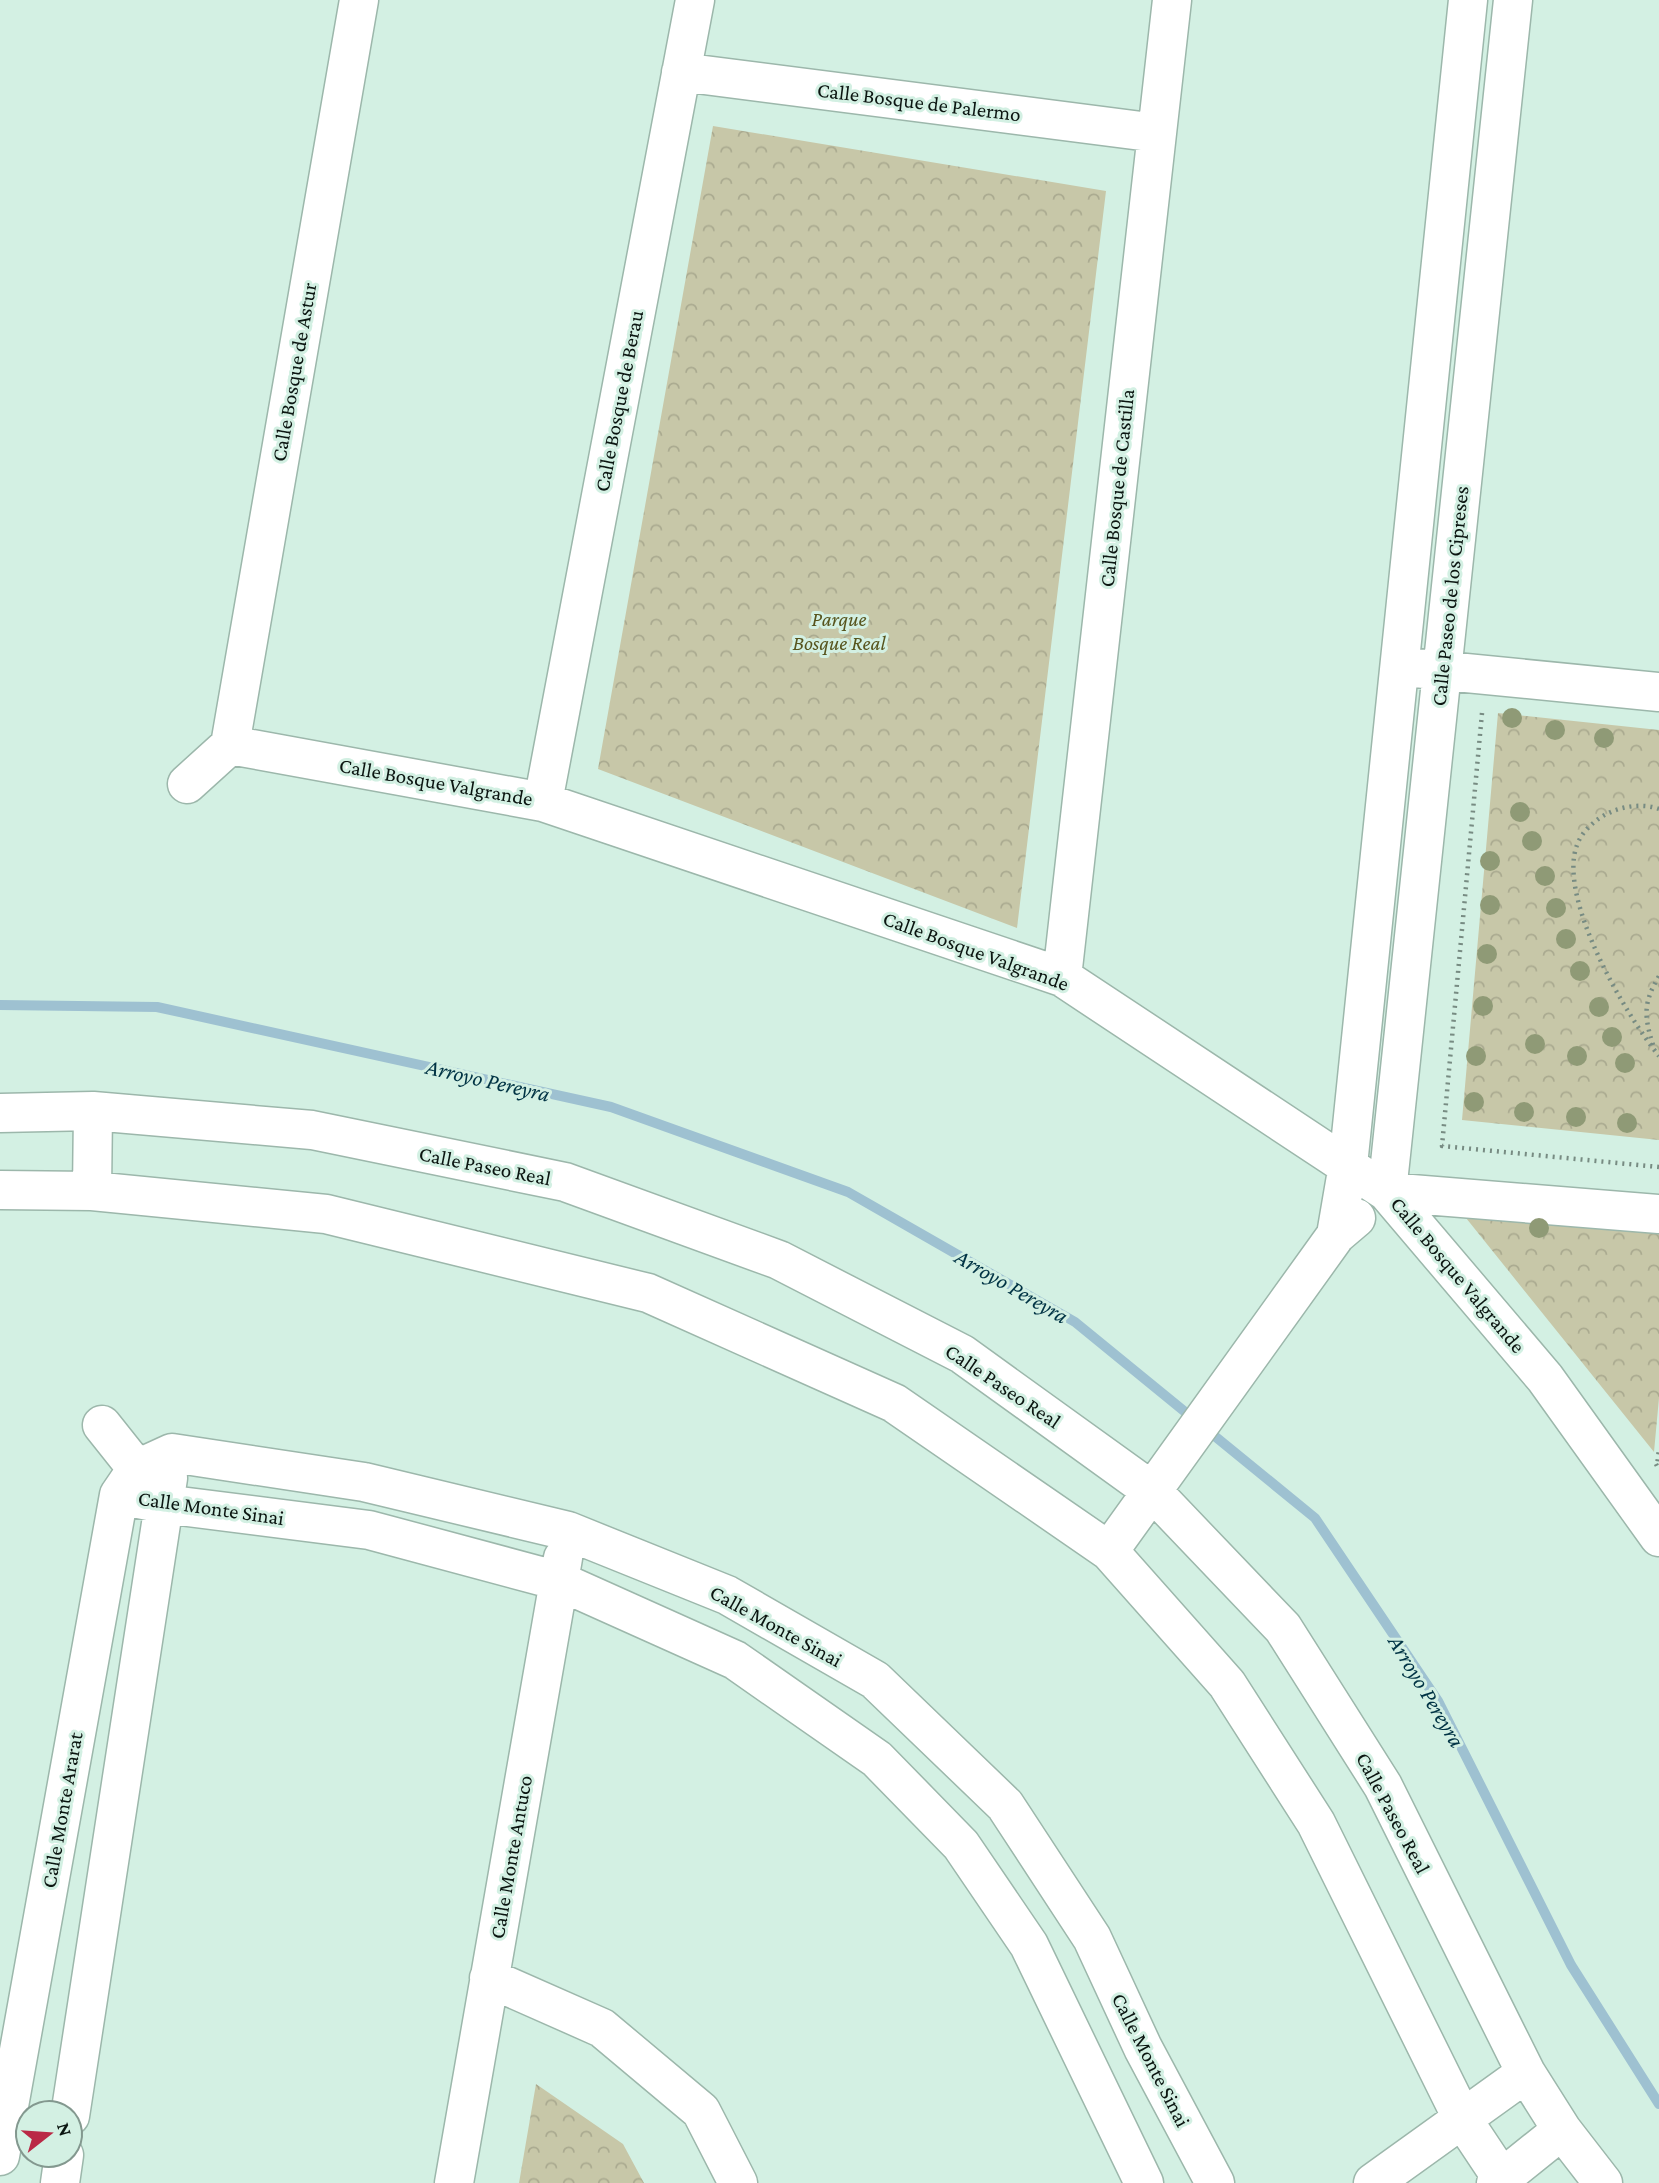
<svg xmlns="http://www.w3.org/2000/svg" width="1659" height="2183" viewBox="0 0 1659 2183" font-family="'Crimson Pro',serif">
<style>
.park{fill:url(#park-crowns)}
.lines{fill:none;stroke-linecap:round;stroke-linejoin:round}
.stream{stroke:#9ec1d1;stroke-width:10}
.minor-casing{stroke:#9cb7ab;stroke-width:41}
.path{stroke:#778b82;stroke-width:4.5;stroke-dasharray:2 5;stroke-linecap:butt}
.minor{stroke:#fff;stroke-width:38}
.tree{fill:#8f9a76}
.labels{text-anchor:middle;stroke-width:6;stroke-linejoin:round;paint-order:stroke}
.street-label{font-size:21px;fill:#0b1511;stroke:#d3f0e3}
.park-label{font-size:21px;font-style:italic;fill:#57541d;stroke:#d3f0e3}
.water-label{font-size:23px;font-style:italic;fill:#034;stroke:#d3f0e3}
</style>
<defs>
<pattern id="park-crowns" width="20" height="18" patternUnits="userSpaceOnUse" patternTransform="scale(1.75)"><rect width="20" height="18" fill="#c7c7a8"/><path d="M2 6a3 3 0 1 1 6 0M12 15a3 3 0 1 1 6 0" fill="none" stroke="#aaaa90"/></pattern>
</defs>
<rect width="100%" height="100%" fill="#d3f0e3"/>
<path class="park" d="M713,126L1106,191L1017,928L598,769Z
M1498,713L1659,730V1140L1462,1120Z
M1462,1213L1659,1230V1398L1654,1452Z
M536,2084L623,2144L644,2183H519Z"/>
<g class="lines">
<path class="stream" d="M0,1005L157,1007L611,1107L848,1192L1075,1322L1315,1518L1438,1701L1571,1965L1659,2104"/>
<defs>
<path id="minor" d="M681,72L1157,133
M1415,668L1659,692
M230,745L543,802L1062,977L1387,1192L1545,1378L1659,1537
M230,745L359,0
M187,784L230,745
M543,802L695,0
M1062,977L1172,0
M0,1113L93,1111L312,1130L565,1182L779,1260L962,1354L1152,1491L1283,1628L1383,1786L1526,2073L1562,2130L1603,2183
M0,1190L92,1191L326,1214L648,1293L894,1403L1109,1551L1227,1684L1316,1823L1463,2120L1505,2183
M92,1191L93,1111
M1387,1192L1513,0
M1387,1192L1659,1214
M1336,1235L1348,1165L1468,0
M102,1425L137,1469
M137,1469L172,1453L364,1482L568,1531L727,1595L875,1680L1005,1805L1092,1938L1143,2048L1215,2183
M119,1495L164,1504L369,1530L559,1581L735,1660L877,1759L961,1845L1029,1945L1144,2183
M1109,1551L1336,1235L1356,1218
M489,1978L602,2028L701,2111L738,2183
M70,2116L168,1478
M0,2156L119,1495L134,1473
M60,2183L64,2155
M454,2183L563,1558
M1373,2183L1526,2073
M1496,2183L1562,2130"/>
</defs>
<use href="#minor" class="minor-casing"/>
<path class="path" d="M1482,713L1442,1146L1659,1167
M1659,809C1640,802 1614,807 1597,820C1589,826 1581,834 1577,845C1557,898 1625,1014 1659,1056
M1653,1045C1644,1016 1643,1003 1659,976
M1656,1464L1657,1466L1659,1449"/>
<use href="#minor" class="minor"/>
</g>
<g class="tree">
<circle cx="1512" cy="718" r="10"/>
<circle cx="1555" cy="730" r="10"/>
<circle cx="1604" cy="738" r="10"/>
<circle cx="1520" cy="812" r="10"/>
<circle cx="1532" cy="841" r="10"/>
<circle cx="1490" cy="861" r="10"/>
<circle cx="1545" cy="876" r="10"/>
<circle cx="1490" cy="905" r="10"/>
<circle cx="1556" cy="908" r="10"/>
<circle cx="1566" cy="939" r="10"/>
<circle cx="1487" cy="954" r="10"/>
<circle cx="1580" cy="971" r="10"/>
<circle cx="1483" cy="1006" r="10"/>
<circle cx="1599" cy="1007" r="10"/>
<circle cx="1612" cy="1037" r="10"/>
<circle cx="1535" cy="1044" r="10"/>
<circle cx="1476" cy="1056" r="10"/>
<circle cx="1577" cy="1056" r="10"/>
<circle cx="1625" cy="1063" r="10"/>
<circle cx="1474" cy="1102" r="10"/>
<circle cx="1524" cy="1112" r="10"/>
<circle cx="1576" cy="1117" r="10"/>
<circle cx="1627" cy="1123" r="10"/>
<circle cx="1539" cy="1228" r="10"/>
</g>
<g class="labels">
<g class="street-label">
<text transform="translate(919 102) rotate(7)" y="7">Calle Bosque de Palermo</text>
<text transform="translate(294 372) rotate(-80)" y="7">Calle Bosque de Astur</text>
<text transform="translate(619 401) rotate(-79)" y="7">Calle Bosque de Berau</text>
<text transform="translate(1117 488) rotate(-84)" y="7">Calle Bosque de Castilla</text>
<text transform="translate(1450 596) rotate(-84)" y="7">Calle Paseo de los Cipreses</text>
<text transform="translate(436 782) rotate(10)" y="7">Calle Bosque Valgrande</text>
<text transform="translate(976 951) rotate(20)" y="7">Calle Bosque Valgrande</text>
<text transform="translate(485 1166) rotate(11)" y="7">Calle Paseo Real</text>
<text transform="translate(1458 1275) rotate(50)" y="7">Calle Bosque Valgrande</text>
<text transform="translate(1003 1386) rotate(34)" y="7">Calle Paseo Real</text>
<text transform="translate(211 1508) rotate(8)" y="7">Calle Monte Sinai</text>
<text transform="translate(776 1626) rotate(29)" y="7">Calle Monte Sinai</text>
<text transform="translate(62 1810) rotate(-80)" y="7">Calle Monte Ararat</text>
<text transform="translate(1393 1813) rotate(62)" y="7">Calle Paseo Real</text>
<text transform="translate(511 1857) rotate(-80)" y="7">Calle Monte Antuco</text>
<text transform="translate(1151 2060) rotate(63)" y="7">Calle Monte Sinai</text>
</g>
<g class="park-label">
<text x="839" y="626">Parque<tspan x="839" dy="24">Bosque Real</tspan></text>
</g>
<g class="water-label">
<text transform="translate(488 1080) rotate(13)" y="8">Arroyo Pereyra</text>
<text transform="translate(1012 1286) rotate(30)" y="8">Arroyo Pereyra</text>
<text transform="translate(1427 1691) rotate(59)" y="8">Arroyo Pereyra</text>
</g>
</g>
<g transform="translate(49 2134) rotate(73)"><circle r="33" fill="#d3f0e3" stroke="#83988f" stroke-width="2"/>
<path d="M0-5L12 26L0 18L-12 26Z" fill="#ba2946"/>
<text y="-10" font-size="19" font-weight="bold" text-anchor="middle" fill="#0b1511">N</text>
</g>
</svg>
